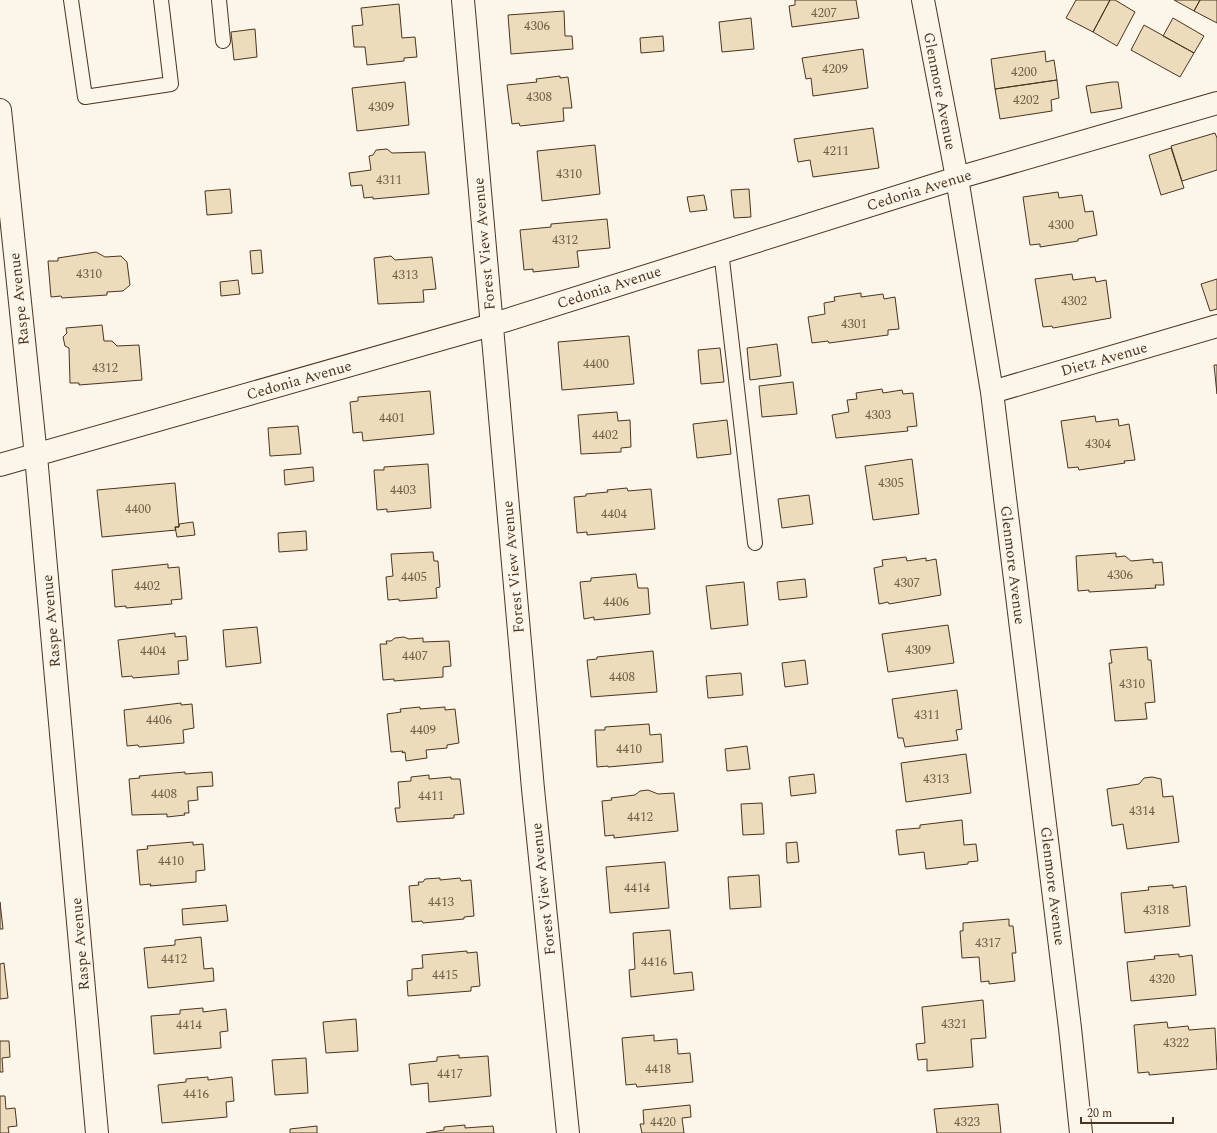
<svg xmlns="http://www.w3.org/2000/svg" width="1217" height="1133" viewBox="0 0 1217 1133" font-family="Spectral,serif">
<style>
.building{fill:#ecdcbc;stroke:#4a3520}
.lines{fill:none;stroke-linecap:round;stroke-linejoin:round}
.service-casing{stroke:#4a3520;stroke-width:16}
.minor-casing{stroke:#4a3520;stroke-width:24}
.service{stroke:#fbf6e9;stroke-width:14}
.minor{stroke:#fbf6e9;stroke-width:22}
.labels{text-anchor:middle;stroke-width:3;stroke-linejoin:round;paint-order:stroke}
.number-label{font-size:13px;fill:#725f47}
.street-label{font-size:15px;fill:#4a3520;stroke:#fbf6e9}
</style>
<rect width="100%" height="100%" fill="#fbf6e9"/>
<path class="building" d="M795,0H856L859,18L792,27L789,6L795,5Z
M1076,0H1110L1093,32L1066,18Z
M1110,0H1115L1135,12L1117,46L1093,32Z
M1174,0H1200L1194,11Z
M1200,0H1217V23L1194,11Z
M399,4L402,38L415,37L417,57L404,58V61L367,65L365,47H354L352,26L363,25L361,8Z
M564,11L565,36H572L573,49L511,54L508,15Z
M751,18L754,49L722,52L719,22Z
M1173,18L1204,36L1194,53L1163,36Z
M1144,25L1194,53L1180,77L1131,50Z
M255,29L257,57L234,60L231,32Z
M663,36L664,51L641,53L640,38Z
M863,49L868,88L813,96L811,78L806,79L802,58Z
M1045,51L1046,62L1054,60L1057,80L995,89L991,59Z
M560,76V78L568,77L572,108H563L564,121L520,126L519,123L512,124L507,85L537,82L536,79Z
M1057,80L1059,98L1051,100L1052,111L1000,119L995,89Z
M405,82L409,125L357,131L352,88Z
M1112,82H1118L1122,108L1091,113L1086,86Z
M873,128L879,168L813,177L810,160L798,162L794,139Z
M1215,133L1217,138V170L1182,181L1171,146Z
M595,145L600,194L542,201L537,151Z
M1171,148L1184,188L1161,195L1149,155Z
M387,149L392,153L425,152L429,194L373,199V197L364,198L362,185L351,186L349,173L371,170L369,156L373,155L376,150Z
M230,189L232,213L207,215L205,191Z
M749,189L751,217L734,218L731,190Z
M1058,192L1059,198L1082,195L1085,212L1093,211L1097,235L1078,239V241L1040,247V244L1030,245L1023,197Z
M704,195L707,210L690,212L687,197Z
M607,219L610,248L577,251L579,267L533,272V269L524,270L520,230L551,227V224Z
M261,250L263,273L252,274L250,251Z
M96,252L105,257L121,256L127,262L130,285L123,291L107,292V295L62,298L61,296L51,297L48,261H58V258Z
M391,256L395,260L432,257L436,289L423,290L424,302L378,304L374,258Z
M1072,274L1073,280L1095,277L1096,282L1106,280L1111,318L1053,328L1052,326L1043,327L1035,279Z
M1217,279V309L1210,311L1201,284Z
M238,280L240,294L221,296L220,282Z
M861,293V297L883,294L884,299L895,297L899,329L888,330V335L829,343L828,341L812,343L808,317L825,314L824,303L835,301L834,297Z
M102,325L104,341H112L117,346L139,345L142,380L79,385V383H70L69,348L65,346L63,337L67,333L66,328Z
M629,336L634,384L562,390L558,342Z
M777,344L781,376L750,380L747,348Z
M720,348L724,382L701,384L698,350Z
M1214,365H1217V394Z
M793,382L797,414L762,417L759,386Z
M882,389L883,393L902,390L903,394L913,393L917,426L907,427L908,431L836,438L832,415L849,412L847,400L857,399L856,393Z
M430,391L434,434L363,441L362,432L353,433L350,402L358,401V397Z
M617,412L618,421L630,420L631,447L621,448V452L581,454L578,415Z
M1095,416L1096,422L1118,419L1119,426L1129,424L1135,460L1124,461L1125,463L1079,470L1078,467L1068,468L1061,421Z
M727,420L731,454L697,458L693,424Z
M298,426L301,454L270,456L268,428Z
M912,459L919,514L873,520L865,466Z
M428,464L431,508L387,512V509L377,510L374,470H384V467Z
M313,467L314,481L285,485L284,470Z
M175,483L179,527H175L176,530L102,537L97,490Z
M627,488L628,491L651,489L655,529L587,535V532L577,533L574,497L586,496V494L608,492L607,490Z
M809,495L813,524L782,528L778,499Z
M193,522L195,535L177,537L175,527H179V524Z
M306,531L307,550L279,552L278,533Z
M433,552L434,561H438L440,587L436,588L437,598L399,601V599L388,600L386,577L393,576L391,554Z
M1116,553V557L1125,556L1131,561L1153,559V563L1162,562L1164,585H1155L1156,588L1089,592V590L1078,591L1076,556Z
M906,557L907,561L926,558V561L936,559L941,595L889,604L888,602L879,604L874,568L883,566L882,560Z
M168,564V568L179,567L182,599L171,600L172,604L126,608V606L115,607L112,570Z
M636,574L638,588H648L650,614L594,620V617L584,619L580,582L591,581V578Z
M805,579L807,597L779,600L777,582Z
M744,582L748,625L711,629L706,586Z
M948,625L954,663L888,672L882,634Z
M257,627L261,663L226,667L223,630Z
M175,633V637L186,636L188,660L178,661L179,674L133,678L132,676L122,677L118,640Z
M404,637L409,639L423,638V642L449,641L451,666L443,667V677L394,681V679L383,680L380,644H387L386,641H391L395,638Z
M1147,647L1148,660H1151L1155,702L1145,703L1147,719L1115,721L1109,663H1112L1110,650Z
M653,651L657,692L591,697L587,660L597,659V657Z
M805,660L808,684L785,687L782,663Z
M741,673L743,695L708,698L706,676Z
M957,690L962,729L956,730L958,740L905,747L903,738H898L892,699Z
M181,703V705L192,704L194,728L183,730L184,743L139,747L138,745L127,746L124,710Z
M420,707V709L445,707V710L455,709L459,743L447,745V748L426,750L427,758L406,761L405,752L402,753L403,751L391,752L387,714L401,712L400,709Z
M649,724L650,735L661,734L663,762L608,767V766L597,767L595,730H605V727Z
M747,746L750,769L727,771L725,749Z
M966,754L971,793L906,802L901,763Z
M185,772V774L212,772L213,786L197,787L198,800L188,801L189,813H184L185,815L167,817V814L132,815L129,779L140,778L139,776Z
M814,774L816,793L791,796L789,777Z
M429,775V779L451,777V779H460L464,814L454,815V818L397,822L395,808H400L398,782L411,781V777Z
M1152,777L1161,779L1163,797L1173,796L1179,842L1127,849L1123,824L1112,826L1107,789L1139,784L1144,778Z
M648,790L658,794L674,793L678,831L614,838V835L605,836L602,801L612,800L611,798L635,795L640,791Z
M762,803L764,834L743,835L741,804Z
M962,820L964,845L976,844L978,861L968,862V864L926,869L924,852L899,855L896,830L920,828V825Z
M193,842V845L203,844L205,870L196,871V882L150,886L151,884L140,885L137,850L148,849L147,846Z
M797,842L799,862L787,863L786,843Z
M665,862L669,908L610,913L606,867Z
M759,875L761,907L730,909L728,877Z
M440,878V880L460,878L461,881L471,880L474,916L464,917V919L423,923L422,921L412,922L409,886L419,885L418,882H423L425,879Z
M1173,885V888L1186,886L1190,926L1125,933L1121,893L1149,890L1148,887Z
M0,902L3,929H0Z
M226,905L228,921L183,925L182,909Z
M1009,919V926H1013L1016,953H1012L1015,981L989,984V981L981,982L979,957L962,958L960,931H963V923Z
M670,930L674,974L692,972L694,990L631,997L629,970L635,969L633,933Z
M201,937L204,969L213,968L214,981L148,988L144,948L175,945V940Z
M467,951V953L477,952L480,986L471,987V991L408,996L407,981L412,980V969L423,968L422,955Z
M1179,954V957L1192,955L1196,995L1131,1001L1127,962L1155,959L1154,956Z
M4,963L8,998L0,999V964Z
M983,1000L986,1038L971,1039L973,1067L927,1071V1059L918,1060L916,1044L925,1043L922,1007Z
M203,1008V1012L226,1009L228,1031L220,1032L221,1048L154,1054L151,1016L180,1014V1010Z
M356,1019L358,1051L326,1053L323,1022Z
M1167,1022L1168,1028L1188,1026L1189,1030L1215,1028L1217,1069L1149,1075V1072L1138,1073L1134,1025Z
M654,1035V1041L677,1039L678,1054L690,1053L693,1082L637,1087L636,1084L626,1085L622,1038Z
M0,1041H9L10,1057L2,1058L3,1072H0Z
M459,1055V1058L488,1056L491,1096L429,1102L428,1083L411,1085L409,1064L437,1061V1057Z
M306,1058L308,1093L275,1095L272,1060Z
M208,1077V1080L232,1077L234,1101L226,1102L227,1117L162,1123L158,1085L186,1082V1079Z
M0,1096H5L6,1109L15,1108L17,1126L8,1127L9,1133H0Z
M998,1104L1001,1133H937L934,1109Z
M690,1105L691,1117L682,1118L684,1133H642L640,1124H644L643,1110Z
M465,1125V1128L493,1126L494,1133H426L444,1130V1127Z
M317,1126V1133H290V1129Z"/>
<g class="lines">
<defs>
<path id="service" d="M71,0L85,97L171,84L161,0
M219,0L223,41
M721,251L755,543"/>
<path id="minor" d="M463,0L533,789L568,1133
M923,0L957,178L992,392L1070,1028L1081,1133
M0,110L36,456L97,1133
M992,392L1217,326
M0,465L491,325L957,178L1217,103"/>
</defs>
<use href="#service" class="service-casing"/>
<use href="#minor" class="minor-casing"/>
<use href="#service" class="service"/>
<use href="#minor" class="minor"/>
</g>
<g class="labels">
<g class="number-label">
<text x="824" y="17">4207</text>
<text x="537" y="30">4306</text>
<text x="835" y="73">4209</text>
<text x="1024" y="76">4200</text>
<text x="539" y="101">4308</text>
<text x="1026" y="104">4202</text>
<text x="381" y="111">4309</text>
<text x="836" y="155">4211</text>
<text x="569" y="178">4310</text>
<text x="389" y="184">4311</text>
<text x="1061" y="229">4300</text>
<text x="565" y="244">4312</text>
<text x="89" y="278">4310</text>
<text x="405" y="279">4313</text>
<text x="1074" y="305">4302</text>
<text x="854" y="328">4301</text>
<text x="596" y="368">4400</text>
<text x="105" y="372">4312</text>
<text x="878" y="419">4303</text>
<text x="392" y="422">4401</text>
<text x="605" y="439">4402</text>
<text x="1098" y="448">4304</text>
<text x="891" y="487">4305</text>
<text x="403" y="494">4403</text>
<text x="138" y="513">4400</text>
<text x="614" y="518">4404</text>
<text x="1120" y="579">4306</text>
<text x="414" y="581">4405</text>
<text x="907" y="587">4307</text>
<text x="147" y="590">4402</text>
<text x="616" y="606">4406</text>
<text x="918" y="654">4309</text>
<text x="153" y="655">4404</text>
<text x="415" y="660">4407</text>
<text x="622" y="681">4408</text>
<text x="1132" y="688">4310</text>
<text x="927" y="719">4311</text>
<text x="159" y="724">4406</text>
<text x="423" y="734">4409</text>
<text x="629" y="753">4410</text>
<text x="936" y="783">4313</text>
<text x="164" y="798">4408</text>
<text x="431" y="800">4411</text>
<text x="1142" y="815">4314</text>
<text x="640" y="821">4412</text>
<text x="171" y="865">4410</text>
<text x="637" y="892">4414</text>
<text x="441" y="906">4413</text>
<text x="1156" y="914">4318</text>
<text x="988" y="947">4317</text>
<text x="174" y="963">4412</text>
<text x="654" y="966">4416</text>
<text x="445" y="979">4415</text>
<text x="1162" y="983">4320</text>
<text x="954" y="1028">4321</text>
<text x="189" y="1029">4414</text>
<text x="1176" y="1047">4322</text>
<text x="658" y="1073">4418</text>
<text x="450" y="1078">4417</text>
<text x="196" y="1098">4416</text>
<text x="663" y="1126">4420</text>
<text x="967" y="1126">4323</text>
</g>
<g class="street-label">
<text transform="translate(940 91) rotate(79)" y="5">Glenmore Avenue</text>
<text transform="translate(919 190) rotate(-17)" y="5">Cedonia Avenue</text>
<text transform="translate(484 244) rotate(-95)" y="5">Forest View Avenue</text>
<text transform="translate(609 287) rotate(-18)" y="5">Cedonia Avenue</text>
<text transform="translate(19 299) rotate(-96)" y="5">Raspe Avenue</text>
<text transform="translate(1104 359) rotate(-16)" y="5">Dietz Avenue</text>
<text transform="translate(299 380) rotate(-16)" y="5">Cedonia Avenue</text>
<text transform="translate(1013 565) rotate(83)" y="5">Glenmore Avenue</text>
<text transform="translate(513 567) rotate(-95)" y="5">Forest View Avenue</text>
<text transform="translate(51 621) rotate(-95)" y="5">Raspe Avenue</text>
<text transform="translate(1053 886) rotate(83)" y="5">Glenmore Avenue</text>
<text transform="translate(543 889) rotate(-96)" y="5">Forest View Avenue</text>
<text transform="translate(80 944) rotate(-95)" y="5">Raspe Avenue</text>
</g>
</g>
<path d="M1081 1117v6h92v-6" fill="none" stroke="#4a3520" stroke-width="2"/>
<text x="1087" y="1117" font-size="12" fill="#4a3520" stroke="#fbf6e9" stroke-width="3" paint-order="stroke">20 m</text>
</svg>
